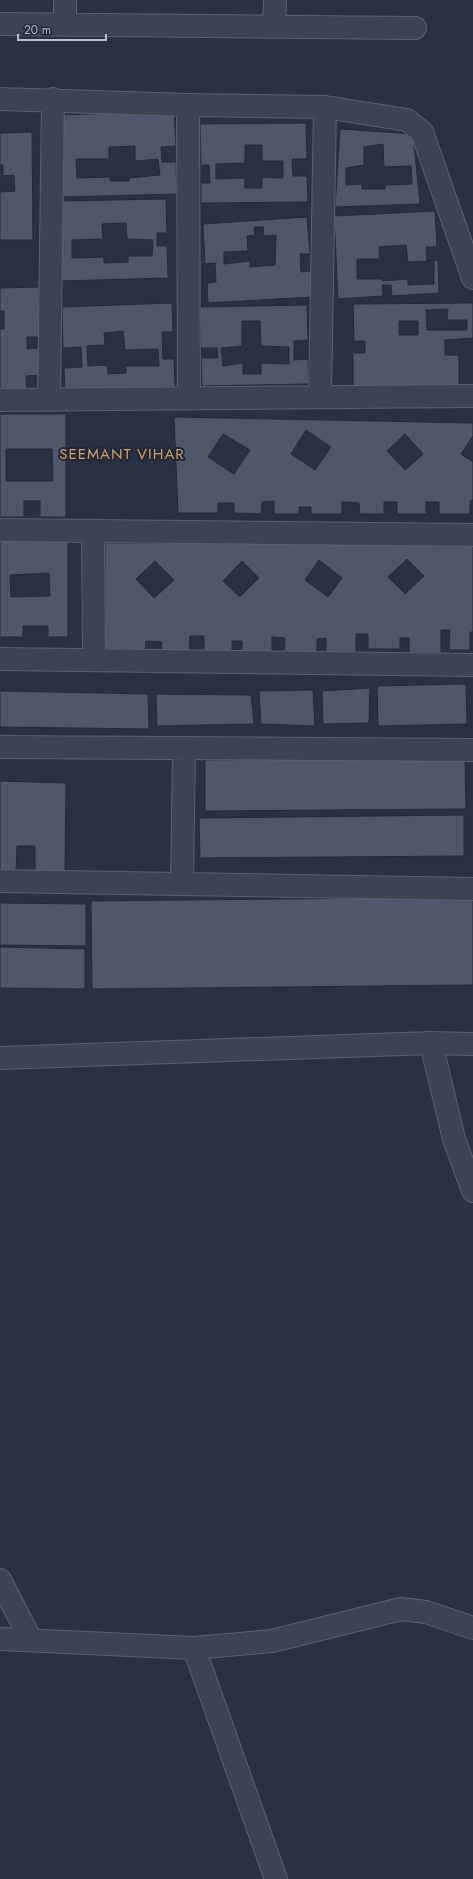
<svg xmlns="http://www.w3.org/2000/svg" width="473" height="1879" viewBox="0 0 473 1879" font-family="Jost,sans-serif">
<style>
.building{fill:#4f586a;stroke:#232b39;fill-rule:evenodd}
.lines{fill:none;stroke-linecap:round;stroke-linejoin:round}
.minor-casing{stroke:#5b626f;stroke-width:24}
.minor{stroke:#3c4451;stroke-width:22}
.labels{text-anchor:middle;stroke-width:4;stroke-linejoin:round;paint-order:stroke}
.neighbourhood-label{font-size:15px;letter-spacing:1px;fill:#d1a06e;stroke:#212937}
</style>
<rect width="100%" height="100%" fill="#283242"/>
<path class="building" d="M174,111L176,146L161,147L162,162H176L177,194L63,197L59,115ZM135,146V161L158,159L160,175L129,178V181H110V177L77,178L76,159H109V147Z
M306,123L307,159H292L293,176H307L308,202L201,203V183H210L209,165H201L200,124ZM245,145H262V161H283V178L262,177V188H245V178L216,179V164L245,163Z
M340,129L413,134L420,204L335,207ZM383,144L384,167L411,166L412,184L385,185V189H362V184L346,185V168L364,165V147Z
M32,132L33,240H0V192L15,191L14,175L3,176V165H0V133Z
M166,199L167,233H157V246H167L168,278L61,281L59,201ZM126,223L127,239L153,240L152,256H128V262L104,263V257L72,258V240L103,239L102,224Z
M435,211L437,247H426L427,261L438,260L439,293L392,296L391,285H382L383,296L338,299L334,216ZM406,245L408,262L434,261V284L408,285V279L382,281V279H357V259H380L379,247Z
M307,217L310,254H300L301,272L311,271L312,297L208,303L207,283L216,282L215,263L205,264L203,224ZM254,227H263L264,236L276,235L275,265L250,267V261L224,264V252L248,251L247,236L255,235Z
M39,287V337H27V349L40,348V375L26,376L27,392H0V329H4V311H0V288Z
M172,303L173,332H162L163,359H174L175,387L65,391L64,368L82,367L81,347L63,348L62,307ZM123,331L125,350L158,349L159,366H126V373L108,374L107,365L88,366L87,346L105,345L104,333Z
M473,303V338L445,340V355H459V388L353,387V353H365V341H354L353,304ZM448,309L447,320H467V330H427L426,310ZM399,321H418V335H399Z
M307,305L308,340L294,341V360L308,359L309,384L202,386L201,358H218L217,348H201L200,307ZM242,321H260L261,346L289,347V364L261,363V374H243V363L223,366L221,348L242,346Z
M0,414H66V517H40V501H24V517H0ZM6,449H52L53,481H6Z
M174,417L473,423V436L461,454L473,462V500L470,501V514H439V502H426V514H397V502H384V514H360L359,503L342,502V514H311V507H299V514H274V501L262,502L261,514L234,513V503H218V513H178ZM306,430L331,447L315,470L291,454ZM223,434L250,450L234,474L208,457ZM405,434L423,454L405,470L387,451Z
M0,536H68V637H48V626H23V637H0ZM49,573L50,596L11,597L10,575Z
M105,543L473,544V632H470V650H449L450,630H441V653H409V638H400V649H368V634H356V653H326V638L317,639V652L284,653L285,638L272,637V652H242V641H232V652H204V636H190L189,654L161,653L162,642L146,641L145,651H105ZM407,559L424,576L405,594L388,577ZM319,560L342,578L328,597L305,580ZM155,561L174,580L154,598L136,579ZM242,561L259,578L240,597L223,581Z
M466,684L467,724L378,726L377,686Z
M370,688L369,723L323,724L322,691Z
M313,690L315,726L261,724L259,691Z
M0,691L148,694L149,729L0,727Z
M156,694L251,695L254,724L157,726Z
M465,758L466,809L205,811V760Z
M0,781L66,783L65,872L35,871V846H17L16,870H0Z
M464,815V856L200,858L199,818Z
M473,897V985L92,989L91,901Z
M0,903L86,904V946L0,945Z
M0,947L85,949V989L0,988Z"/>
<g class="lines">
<defs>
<path id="minor" d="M65,0V25
M0,24L415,28
M274,27L275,0
M0,99L188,105L325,107L407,120L422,132L473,278
M188,105L189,398
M320,397L325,107
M0,400L473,396
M49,400L53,99
M0,530L473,535
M93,531L94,660
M0,659L473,665
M0,747L473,750
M0,881L473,889
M182,884L184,748
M431,1043L454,1139L473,1191
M0,1058L431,1043L473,1044
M0,1580L31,1640
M0,1639L194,1648L272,1641L401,1609L426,1612L473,1628
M194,1648L276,1879"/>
</defs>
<use href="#minor" class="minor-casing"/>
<use href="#minor" class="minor"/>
</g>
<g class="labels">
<g class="neighbourhood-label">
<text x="122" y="459">SEEMANT VIHAR</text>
</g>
</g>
<path d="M18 34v6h88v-6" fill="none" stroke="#babfcb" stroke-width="2"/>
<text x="24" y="34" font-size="12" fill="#babfcb" stroke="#212937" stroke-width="3" paint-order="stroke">20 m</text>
</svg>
